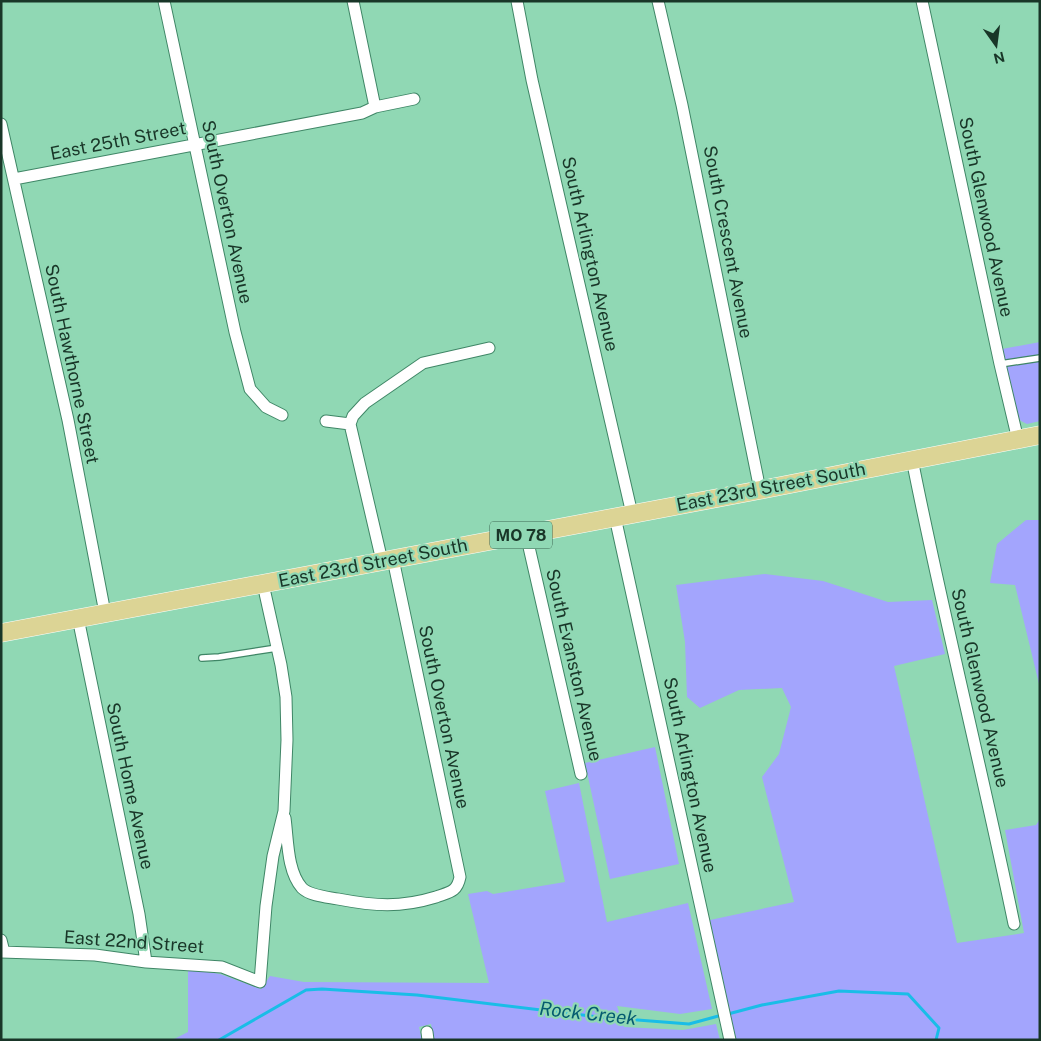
<svg xmlns="http://www.w3.org/2000/svg" width="1041" height="1041" viewBox="0 0 1041 1041" font-family="'Public Sans',sans-serif">
<style>
.green{fill:#a3a5fd}
.lines{fill:none;stroke-linecap:round;stroke-linejoin:round}
.stream{stroke:#19bde7;stroke-width:3}
.service-casing{stroke:#3f8666;stroke-width:8}
.minor-casing{stroke:#3f8666;stroke-width:13}
.primary-casing{stroke:#fff;stroke-width:19}
.service{stroke:#fff;stroke-width:5.5}
.minor{stroke:#fff;stroke-width:11}
.primary{stroke:#dcd495;stroke-width:18}
.labels{text-anchor:middle;stroke-width:4.5;stroke-linejoin:round;paint-order:stroke}
.shield{fill:#90d8b4;stroke:#3d6752;stroke-width:1}
.shield-label{font-size:16px;font-weight:bold;fill:#193628}
.street-label{font-size:18px;fill:#193628;stroke:#90d8b4}
.water-label{font-size:19px;font-style:italic;fill:#055b70;stroke:#90d8b4}
</style>
<rect width="100%" height="100%" fill="#90d8b4"/>
<path class="green" d="M1040,342V421L1027,424L1021,421L1017,415L1002,349Z
M1026,520H1040V688L1015,585L990,583L997,544Z
M765,574L823,581L888,602L932,600L945,654L894,666L957,943L1024,933L1005,830L1036,825L1040,819V1040H736L710,920L794,902L762,777L779,754L791,707L782,688L739,690L700,708L687,697L685,642L676,585Z
M655,747L679,864L610,879L585,763Z
M579,783L607,922L688,903L712,1009L680,1014L617,1006L624,1027L683,1030L716,1024L720,1040H434L431,1024L419,1027L422,1040H172L188,1032V969L220,974L261,989L270,976L304,982L489,983L468,894L487,891L493,894L565,882L545,791Z"/>
<g class="lines">
<path class="stream" d="M728,1014L762,1005L839,991L908,994L939,1028L936,1040
M219,1040L306,990L322,989L417,995L599,1017L689,1024L722,1015"/>
<defs>
<path id="service" d="M1000,364L1040,358
M202,658L219,657L277,648"/>
<path id="minor" d="M164,1L235,332L250,389L266,407L282,415
M353,1L375,107
M517,1L532,80L632,514
M658,1L682,105L760,490
M922,1L1000,364L1018,440
M1,124L68,420L105,613
M14,179L362,113L375,107L414,99
M326,421L350,424
M912,459C943,615 982,769 1014,924
M615,517L730,1040
M526,534L581,774
M382,561L350,424L353,416L365,403L423,363L489,348
M78,618L139,914L146,962
M285,818C288,840 287,871 302,888C310,896 328,897 338,899C375,906 400,908 436,897C450,892 457,892 460,877L393,559
M1,940L4,952
M1,952L95,955L146,962L222,967L260,982L266,906L273,856L284,811L287,740L286,697L281,665L263,584
M427,1032L428,1040"/>
<path id="primary" d="M1,633L760,490L1040,435"/>
</defs>
<use href="#service" class="service-casing"/>
<use href="#minor" class="minor-casing"/>
<use href="#primary" class="primary-casing"/>
<use href="#service" class="service"/>
<use href="#minor" class="minor"/>
<use href="#primary" class="primary"/>
</g>
<g class="labels">
<rect class="shield" x="490" y="521.5" width="62" height="27" rx="4"/>
<g class="shield-label">
<text x="521" y="541">MO 78</text>
</g>
<g class="street-label">
<text transform="translate(118 141) rotate(-11)" y="6">East 25th Street</text>
<text transform="translate(227 212) rotate(78)" y="6">South Overton Avenue</text>
<text transform="translate(986 217) rotate(78)" y="6">South Glenwood Avenue</text>
<text transform="translate(728 242) rotate(79)" y="6">South Crescent Avenue</text>
<text transform="translate(590 254) rotate(77)" y="6">South Arlington Avenue</text>
<text transform="translate(72 364) rotate(78)" y="6">South Hawthorne Street</text>
<text transform="translate(771 487) rotate(-11)" y="6">East 23rd Street South</text>
<text transform="translate(373 563) rotate(-11)" y="6">East 23rd Street South</text>
<text transform="translate(574 665) rotate(77)" y="6">South Evanston Avenue</text>
<text transform="translate(980 688) rotate(77)" y="6">South Glenwood Avenue</text>
<text transform="translate(444 717) rotate(78)" y="6">South Overton Avenue</text>
<text transform="translate(690 775) rotate(78)" y="6">South Arlington Avenue</text>
<text transform="translate(130 786) rotate(78)" y="6">South Home Avenue</text>
<text transform="translate(134 942) rotate(4)" y="6">East 22nd Street</text>
</g>
<g class="water-label">
<text transform="translate(588 1013) rotate(6)" y="7">Rock Creek</text>
</g>
</g>
<rect width="1041" height="1041" fill="none" stroke="#193628" stroke-width="5"/>
<g transform="translate(996 45) rotate(166)" stroke="#90d8b4" stroke-width="4" paint-order="stroke">
<path d="M0-4L9 19L0 12L-9 19Z" fill="#193628"/>
<text y="-8" font-size="14" font-weight="bold" text-anchor="middle" fill="#193628">N</text>
</g>
</svg>
